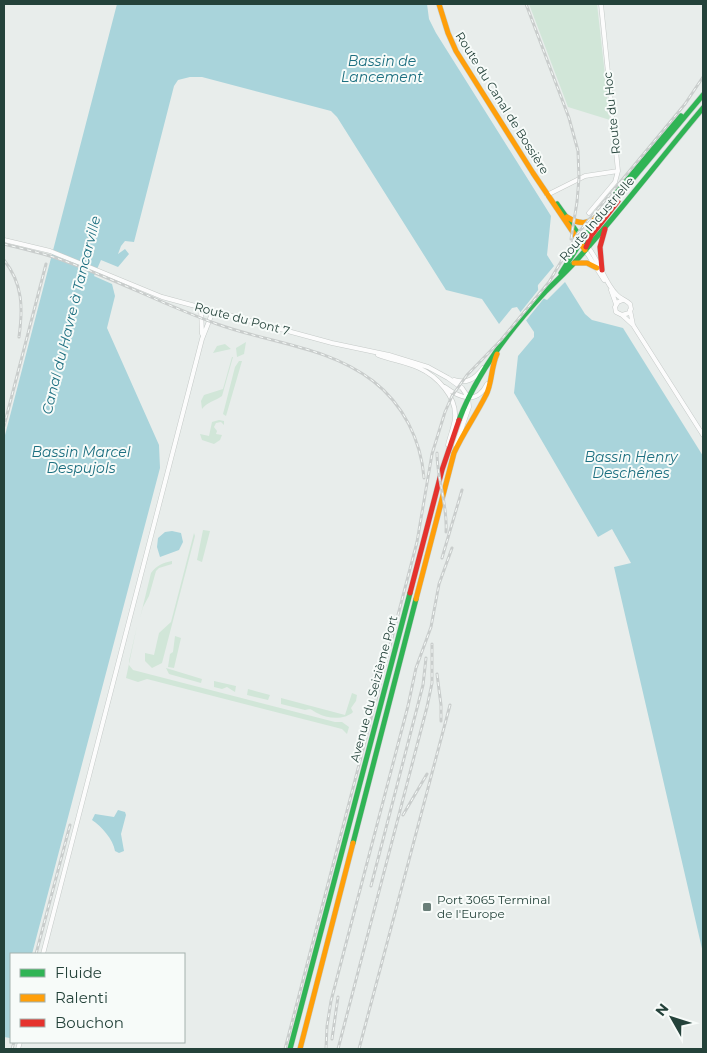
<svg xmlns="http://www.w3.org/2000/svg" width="707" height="1053" viewBox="0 0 707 1053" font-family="Montserrat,sans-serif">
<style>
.green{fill:#d1e6d8}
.water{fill:#a9d4db}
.pier{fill:#e8edeb}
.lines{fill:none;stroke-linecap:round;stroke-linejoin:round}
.street-casing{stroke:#c5cac8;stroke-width:5}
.fast-casing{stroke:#c3cbc8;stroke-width:6}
.slow-casing{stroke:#c3cbc8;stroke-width:6}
.jam-casing{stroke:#c3cbc8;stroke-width:6}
.street{stroke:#fcfcfc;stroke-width:4}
.fast{stroke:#30b455;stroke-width:5}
.slow{stroke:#ff9f0a;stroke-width:5}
.jam{stroke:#e5322d;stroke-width:5}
.rail-casing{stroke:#c9cdcc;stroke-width:3}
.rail{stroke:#f7fbf9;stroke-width:1;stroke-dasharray:4;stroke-linecap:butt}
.poi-dot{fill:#697e78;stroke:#f7fbf9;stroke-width:2}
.labels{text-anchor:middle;stroke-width:4;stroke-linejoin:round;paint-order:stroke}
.street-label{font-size:12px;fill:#24423a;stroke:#f7fbf9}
.poi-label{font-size:12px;fill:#24423a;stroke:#f7fbf9;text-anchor:start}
.water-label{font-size:14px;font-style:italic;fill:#1c6f80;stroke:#f7fbf9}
</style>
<rect width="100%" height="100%" fill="#e8edeb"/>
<path class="green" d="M529,4H597L610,120L568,107Z
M246,342L244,354L237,357L236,348Z
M225,344L231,349L213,353L217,346Z
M232,357H233L222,396C215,401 207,402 202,409L201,401L204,395L223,389Z
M239,361H242L226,416L223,414L235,367Z
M219,420L224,421V425L221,422L216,423L214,427L217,431L216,434L222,435L220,440L214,444L202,440L200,434L209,436L212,422Z
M203,530L210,531L202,562L197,560Z
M194,533L195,536L162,663L152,668L145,661V653L154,655L159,633L171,622Z
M172,561V564L159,568L156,571L149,596L143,607L140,618L151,573C157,565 163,563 172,561Z
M137,626L129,661V665L133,670L335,722H342L349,727L347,734L342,729L147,679L138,682L126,678Z
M175,636L181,638L174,668L168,667L170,654L173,652Z
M166,668L202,679L201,683L169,674Z
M214,681L236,686L235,692L227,687L222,689L214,687Z
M248,689L270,695L268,700L247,695Z
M352,693L357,695L356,701L351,708L353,712C345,720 327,719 317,713C311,710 312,708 305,710L281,704V698L345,715Z"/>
<path class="water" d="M117,4H427L429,19L436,33L551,216L547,255L554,266L538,285C537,291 542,299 547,300L565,282L585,314L592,320L623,328L703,456V953L614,567L631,563L612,529L598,537L514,393L518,356L534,337V332L517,307L512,308L499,324L482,299L446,290L337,117L331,111L202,77H190L178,80L174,86L134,242L125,241L121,246L118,254L125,249L129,254L118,267L101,260L94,276L112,284L115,296L107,328L159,445L160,468L32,954H11V1033L10,1038L4,1037V439Z
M172,531L181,533L183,542L179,550L160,557L157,547L158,538L165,532Z
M118,810L125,812L126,815L121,834L124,851L119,853L115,851C113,839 102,827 92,820L95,814L114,817Z"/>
<path class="pier" d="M539,289L545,297L524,323L519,314Z"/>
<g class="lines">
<defs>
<path id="street" d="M547,195L585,176L618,171
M589,213L615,182L618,171L601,4
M4,240L50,251L162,297L332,343L389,355L428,367L448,378L462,388L468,397L469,407L456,445
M588,247C600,262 604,282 617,295C621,299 626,300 630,304L631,309L629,313L622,315L616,312L615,307L618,302L623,300
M585,250L604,280
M611,290L616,304
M201,308L202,334
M630,310L633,325
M622,315L633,325L703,435
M378,355C391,360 406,362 419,368C437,376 457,397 455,418C454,427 450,436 448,445
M454,380C467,384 475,379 483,368
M445,387C460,398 477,405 487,384
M43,954L202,339L213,311
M18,1049L20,1042"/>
<path id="fast" d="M616,193L681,116
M557,204L584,242
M561,273L584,237L703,95
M459,420C477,373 511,328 545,292C555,282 565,273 575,262C619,213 660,159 703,108
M353,843L416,599
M290,1049L410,593"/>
<path id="slow" d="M439,4L448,33L456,51L533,173L585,250
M567,217C580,225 589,225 599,213
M574,263H587L597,268
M416,599L454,453C463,433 476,415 486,395C492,384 491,367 497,354
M300,1049L353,843"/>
<path id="jam" d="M586,247L591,236L618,201
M602,270L600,247L605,229
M410,593L442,470L459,420"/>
</defs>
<use href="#street" class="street-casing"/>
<use href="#fast" class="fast-casing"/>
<use href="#slow" class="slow-casing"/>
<use href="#jam" class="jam-casing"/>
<use href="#street" class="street"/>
<use href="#fast" class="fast"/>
<use href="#slow" class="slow"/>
<use href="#jam" class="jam"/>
<defs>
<path id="rail" d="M526,4L569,118L578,151L579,178L577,202L571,239
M4,244C23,249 43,253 62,260C115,279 164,305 217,324C269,343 327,346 373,381C403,404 421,440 424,478
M4,260C23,284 23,308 19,337
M4,426L46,264
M437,453C437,480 448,505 446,532
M442,558L462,490
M437,674L441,705V721
M403,815L427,774
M371,886L423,685L426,658
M36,954L70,825
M332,1039L338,997
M12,1049L14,1042
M285,1049L417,542L432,454L445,412L452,396L467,375L501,340L549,282L578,233L685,104L703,77
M326,1049L327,1026L331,1001L408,706L416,668L431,627L439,584L452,548
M338,1049L427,707L432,683V644
M359,1049L450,705"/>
</defs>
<use href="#rail" class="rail-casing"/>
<use href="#rail" class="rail"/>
</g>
<rect class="poi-dot" x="422" y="902" width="10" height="10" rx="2.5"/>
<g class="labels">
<g class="street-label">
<text transform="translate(502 103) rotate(58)" y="4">Route du Canal de Bossière</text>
<text transform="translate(612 113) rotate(-96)" y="4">Route du Hoc</text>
<text transform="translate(597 219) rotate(-49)" y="4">Route Industrielle</text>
<text transform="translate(242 319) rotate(15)" y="4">Route du Pont 7</text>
<text transform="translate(374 689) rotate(-75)" y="4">Avenue du Seizième Port</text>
</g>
<g class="poi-label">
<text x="437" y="904">Port 3065 Terminal<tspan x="437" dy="14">de l'Europe</tspan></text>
</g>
<g class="water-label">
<text x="382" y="66">Bassin de<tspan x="382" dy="16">Lancement</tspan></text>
<text transform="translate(71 315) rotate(-76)" y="5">Canal du Havre à Tancarville</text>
<text x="81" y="457">Bassin Marcel<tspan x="81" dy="16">Despujols</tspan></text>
<text x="631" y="462">Bassin Henry<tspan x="631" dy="16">Deschênes</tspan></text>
</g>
</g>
<rect width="707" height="1053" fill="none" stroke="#24423a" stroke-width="10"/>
<rect x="10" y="953" width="175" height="90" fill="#f7fbf9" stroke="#a3b1ad"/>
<rect x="20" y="969" width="25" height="8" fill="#30b455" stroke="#a3b1ad"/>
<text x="55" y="978" font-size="15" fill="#24423a">Fluide</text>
<rect x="20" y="994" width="25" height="8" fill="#ff9f0a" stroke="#a3b1ad"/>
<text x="55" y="1003" font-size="15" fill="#24423a">Ralenti</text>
<rect x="20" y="1019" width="25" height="8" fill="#e5322d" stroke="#a3b1ad"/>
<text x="55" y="1028" font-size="15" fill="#24423a">Bouchon</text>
<g transform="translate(672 1018) rotate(309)" stroke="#f7fbf9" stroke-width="4" paint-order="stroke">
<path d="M0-4L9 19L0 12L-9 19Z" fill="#24423a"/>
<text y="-8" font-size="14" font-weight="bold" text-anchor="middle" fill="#24423a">N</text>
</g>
</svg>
